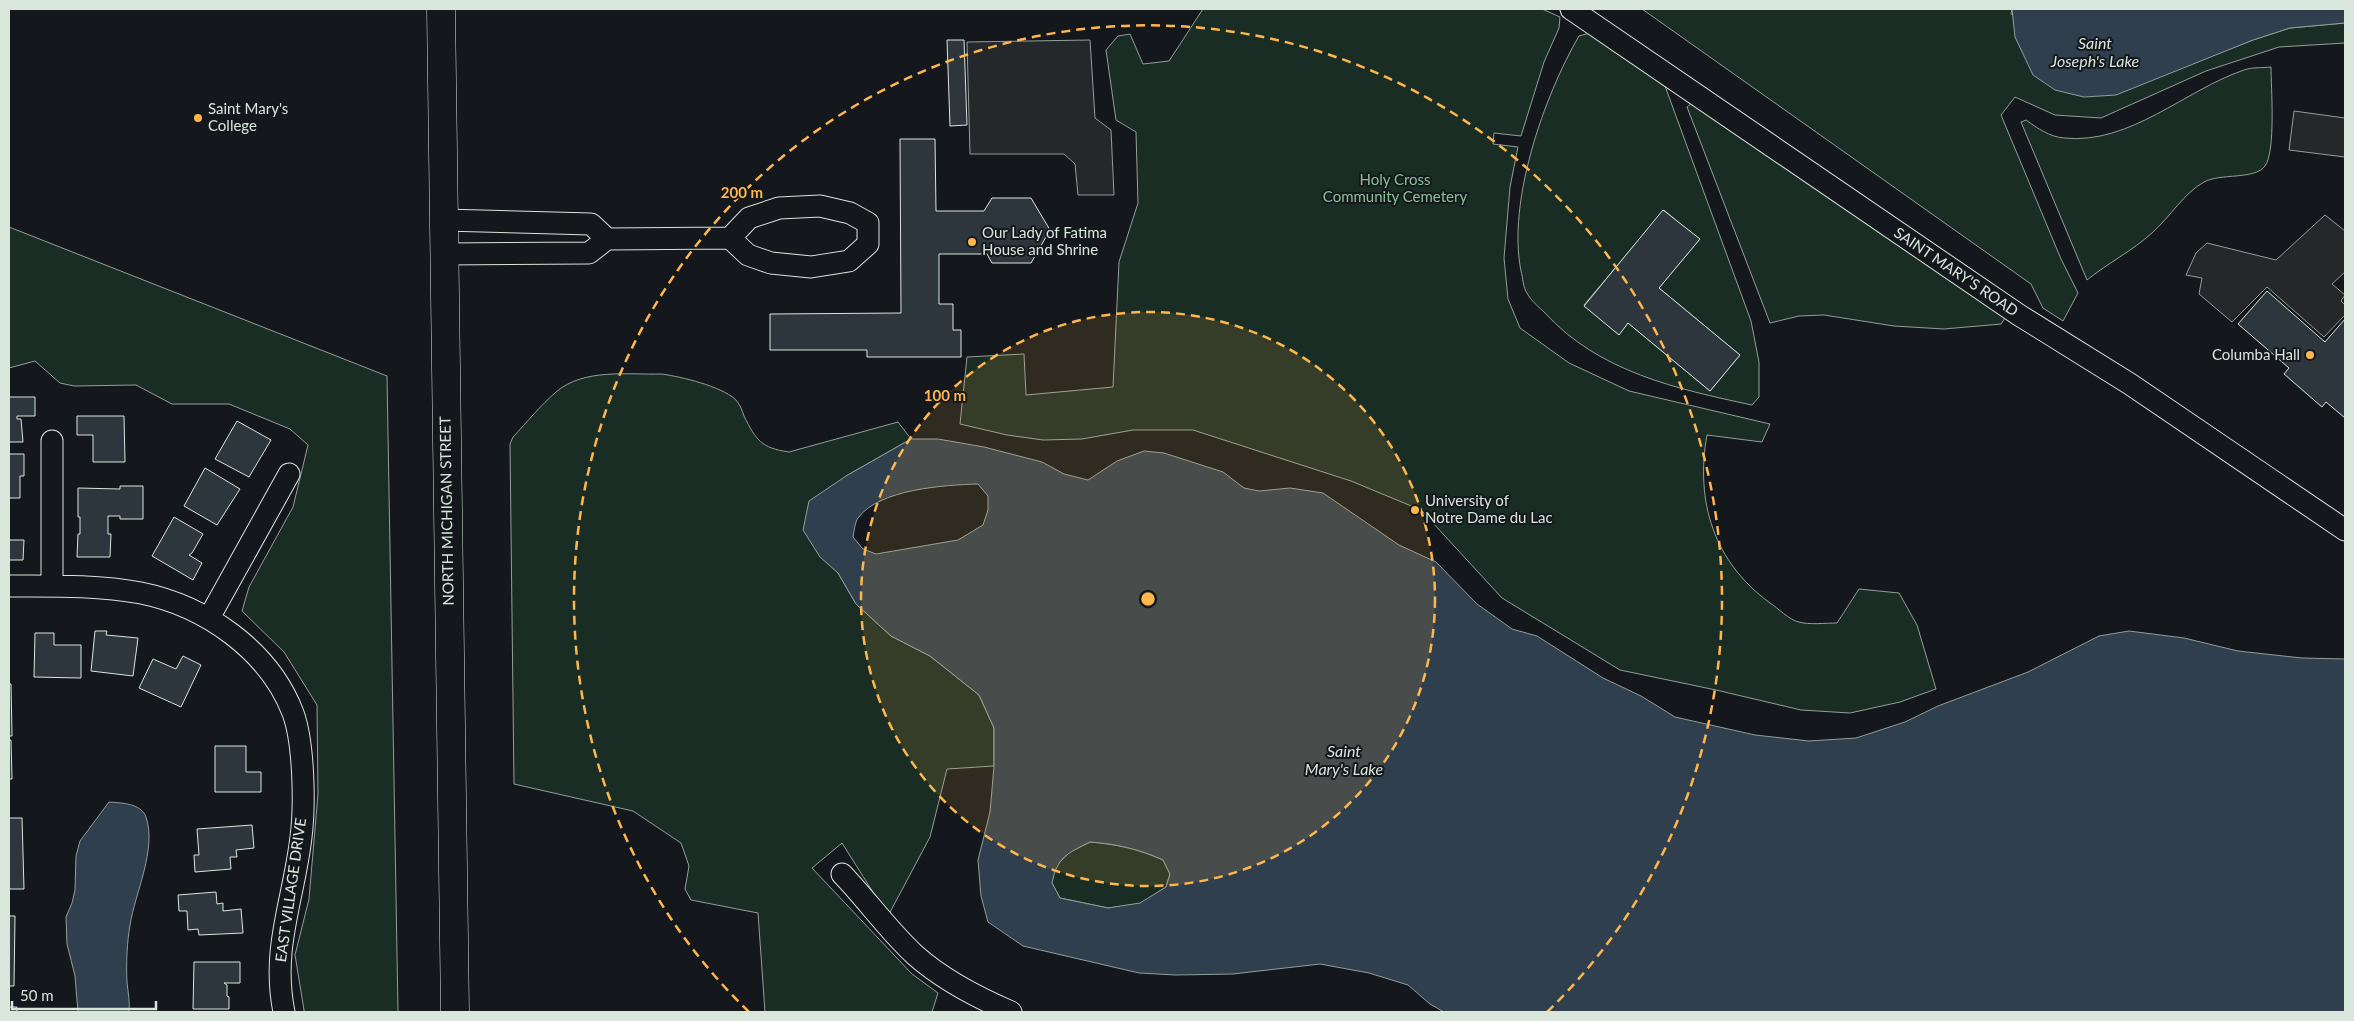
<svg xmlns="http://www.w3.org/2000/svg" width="2354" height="1021" viewBox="0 0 2354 1021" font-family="Lato,sans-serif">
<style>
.green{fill:#1a2d24;stroke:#939e99;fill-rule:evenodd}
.parking{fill:#24282b;stroke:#939e99}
.water{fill:#2f3f4d;stroke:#939e99;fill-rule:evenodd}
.building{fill:#2c363c;stroke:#d8e6dc}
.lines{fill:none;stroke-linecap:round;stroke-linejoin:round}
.minor-casing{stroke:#d8e6dc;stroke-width:23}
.major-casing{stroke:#d8e6dc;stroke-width:29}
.minor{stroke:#14181c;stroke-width:21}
.major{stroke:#14181c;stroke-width:28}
.ring{fill:none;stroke:#ffb74d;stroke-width:2.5;stroke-dasharray:9 6}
.poi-dot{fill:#ffb74d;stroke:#14181c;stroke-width:2}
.labels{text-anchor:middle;stroke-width:4;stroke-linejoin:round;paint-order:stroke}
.poi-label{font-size:15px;fill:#d8e6dc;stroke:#14181c;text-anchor:start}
.park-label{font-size:15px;fill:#8ac095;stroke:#14181c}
.street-label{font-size:15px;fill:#d8e6dc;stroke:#14181c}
.water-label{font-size:16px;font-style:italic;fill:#d8e6dc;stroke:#14181c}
.centre{fill:#ffb74d;stroke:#14181c;stroke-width:2.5}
.ring-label{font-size:15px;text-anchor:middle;font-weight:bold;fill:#ffb74d;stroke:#14181c;stroke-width:4;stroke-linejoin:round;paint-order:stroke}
</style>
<rect width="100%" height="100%" fill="#14181c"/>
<path class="green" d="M1203,9H1542L1560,17L1559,28L1544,62L1521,136L1494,133L1493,144L1518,147L1510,187L1504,258L1508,299L1520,328L1569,363L1629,391L1770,424L1762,442L1707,435C1695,502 1714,562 1770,603C1778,608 1789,620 1799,622C1809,625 1825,623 1837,623L1859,589L1899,593L1917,625L1936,689L1900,702L1850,713L1801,710L1716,690L1620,670L1502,598L1421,510L1351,481L1193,430H1133L1082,439L1043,440L1007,435L960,424L967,357L1024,354L1026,395L1113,387L1119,262L1138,203L1136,132L1116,120L1106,50L1118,36L1130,34L1143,64L1169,61Z
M1642,9H2012L2011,14L2154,78L2253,40L2290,28L2345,23V43L2279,47L2206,71L2101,118L2055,115L2015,97L2001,115L2061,259L2078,293L2063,321L2043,308L2031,284Z
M1590,33L1665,86L1751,321L1759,362V397L1752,405C1677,389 1599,372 1545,313C1539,307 1531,301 1527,293C1523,288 1523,278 1521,271C1507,202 1544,96 1579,36ZM1664,210L1699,240L1659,288L1740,355L1710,391L1628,323L1618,334L1584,305Z
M2271,67C2271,87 2276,151 2265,166C2255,180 2220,173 2204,182C2184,193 2170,217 2152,233C2132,251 2108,263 2087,280L2021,122L2026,120C2037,128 2050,137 2064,138C2130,145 2185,90 2244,70C2252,67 2262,68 2271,67Z
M1692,103L2005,318L2001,324L1944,329L1894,326L1824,315L1799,316L1770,323L1687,107Z
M9,227L387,376L398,1012H304V1010L295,955L309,899L318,794L317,705L284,652L242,611L249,587L293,507L308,445L290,429L229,404H172L136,385L74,386L60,383L35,361L9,368Z
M662,374C682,377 720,386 735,399C740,404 742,410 744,416C756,440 761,448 789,452L898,422L911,439L846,476L820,556L838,573L856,604L891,636L930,656L979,695L994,728V766L947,769L930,837L888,916L842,843L812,868L912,974L938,993L932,1012H765L758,913L691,900L685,889L689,866L681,843L633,811L514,784L510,444L513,437C527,422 541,405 556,392C584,368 628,375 662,374Z
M1090,842C1116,844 1139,849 1163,860L1170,874L1166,887L1140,904L1108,908L1060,898L1052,883L1055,867L1070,852Z"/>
<path class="parking" d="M1090,40L1095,118L1111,130L1114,195H1078L1075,164L1064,154H970L967,42Z
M2294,111L2345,118V157L2289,150Z
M2325,215L2345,231V272L2332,284L2345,295L2341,301L2345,305V315L2324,337L2267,287L2232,322L2199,294L2202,278L2186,275L2196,253L2207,243L2276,260Z"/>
<path class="water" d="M2012,9H2345V23L2290,28L2253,40L2116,95L2084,97L2055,90L2033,75L2015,37Z
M911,439H938L984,447L1042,462L1064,474L1088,480L1117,461L1144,451L1164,453L1223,472L1244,488L1259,491L1290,488L1323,493L1399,545L1436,562L1477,604L1512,629L1537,636L1603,678L1641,696L1675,717L1755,735L1809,741L1856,738L1905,722L1938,706L2028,672L2099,636L2129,631L2184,638L2238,651L2302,658L2345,659V1012H1444L1430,1004L1408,985L1369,973L1320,964L1233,974L1175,975L1139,973L1023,946L988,922L981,896L978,860L990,812L994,766V728L979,695L930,656L891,636L856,604L838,573L820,557L803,530L809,501L846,476ZM978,484L988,496V510L983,525L958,540L876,554L863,549L853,537C854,532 855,522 858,518C879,489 945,485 978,484ZM1090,842C1116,844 1139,849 1163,860L1170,874L1166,887L1140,903L1108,908L1060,898L1052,883C1057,857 1068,853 1090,842Z
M109,802C121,803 141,803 146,817C157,849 135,893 130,925C127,942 126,964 127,982C128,992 130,1002 129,1012H78L75,976L67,944L66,917L72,903L75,890L76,856L80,841Z"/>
<path class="building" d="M947,40H964L967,125L950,126Z
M900,139H935L936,211H984L992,198H1031L1050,230L1031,263H992L987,254H939V304H953V330H961V357H867V350H770V314L901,313Z
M1663,210L1700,239L1659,288L1740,355L1710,391L1628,323L1619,335L1584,306Z
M2267,291L2325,342L2345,319V418L2326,402L2322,407L2284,374L2289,368L2238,324Z
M9,397H35V416H17V419H21L23,442H9Z
M77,416H124L125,462H93V435H77Z
M237,421L271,440L249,477L215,459Z
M9,454H24V476H20V498H9Z
M205,468L240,489L217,525L184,506Z
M120,486H143V519H120V516H108V534H111L110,557H77L78,534H80V517H78V488L120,489Z
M174,517L203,534L192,553L189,555L202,563L193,580L152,556Z
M9,540H24L23,560H9Z
M95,631H107L106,635L138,638L133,676L91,671Z
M35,633H54V645H81V678L34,677Z
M183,656L201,665L181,707L139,688L153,659L176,669Z
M9,684H11L12,736H9Z
M9,740H11L12,779H9Z
M215,746H246V772H261V792H215Z
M9,818H22L24,889H9Z
M252,825L254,848L236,850L237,857H230L231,869L195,872L194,855H199L197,829Z
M216,892L217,904L223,903V911L241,909L243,933L199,935L198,929L188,930L187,911H179L178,895Z
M9,916H15L14,986H9Z
M194,962H240V983H224L227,985V996L229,997V1009H193Z
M9,1007H17V1012H9Z"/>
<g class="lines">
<defs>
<path id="minor" d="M1571,9L2019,315L2130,384L2345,530
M443,220L591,224L607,239
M443,254L589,253L607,239L730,238L748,255L771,263L811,267L849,261L868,244V223L850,213L820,206L779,208L749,218L730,238
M9,586C53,586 98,585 141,593C205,606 269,650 293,713C304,743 305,805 301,837C294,899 271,948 284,1012
M52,586V441
M209,618L289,474
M842,874C867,900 888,930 915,955C943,980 976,997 1011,1012"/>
<path id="major" d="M441,9L455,1012"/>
</defs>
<use href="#minor" class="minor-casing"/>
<use href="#major" class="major-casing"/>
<use href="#minor" class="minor"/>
<use href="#major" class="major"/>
</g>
<circle cx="1148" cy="599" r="287" fill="#ffb74d" fill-opacity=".12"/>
<g class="ring">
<circle cx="1148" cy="599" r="287"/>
<path d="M749 1012A574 574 0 1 1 1547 1012"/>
</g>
<g class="poi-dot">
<circle cx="198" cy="118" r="5"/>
<circle cx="972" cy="242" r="5"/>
<circle cx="2310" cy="355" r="5"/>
<circle cx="1415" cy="510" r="5"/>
</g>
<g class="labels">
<g class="poi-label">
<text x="208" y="114">Saint Mary's<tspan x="208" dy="17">College</tspan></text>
<text x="982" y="238">Our Lady of Fatima<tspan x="982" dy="17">House and Shrine</tspan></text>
<text x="2300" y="360" text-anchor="end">Columba Hall</text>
<text x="1425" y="506">University of<tspan x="1425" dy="17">Notre Dame du Lac</tspan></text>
</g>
<g class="park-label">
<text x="1395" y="185">Holy Cross<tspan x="1395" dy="17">Community Cemetery</tspan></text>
</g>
<g class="street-label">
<text transform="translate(1956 272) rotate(34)" y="5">SAINT MARY'S ROAD</text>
<text transform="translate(447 511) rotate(-91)" y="5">NORTH MICHIGAN STREET</text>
<text transform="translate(291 890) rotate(-82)" y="5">EAST VILLAGE DRIVE</text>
</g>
<g class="water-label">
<text x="2095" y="49">Saint<tspan x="2095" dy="18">Joseph's Lake</tspan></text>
<text x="1344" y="757">Saint<tspan x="1344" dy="18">Mary's Lake</tspan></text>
</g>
</g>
<circle cx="1148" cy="599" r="8" class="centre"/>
<g class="ring-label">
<text x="742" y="198">200 m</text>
<text x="945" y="401">100 m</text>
</g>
<rect width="2354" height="1021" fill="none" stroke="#d8e6dc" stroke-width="20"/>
<path d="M12 1001v8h144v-8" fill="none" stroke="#d8e6dc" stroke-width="2.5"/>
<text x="20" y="1001" font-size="15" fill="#d8e6dc" stroke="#14181c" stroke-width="4" paint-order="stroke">50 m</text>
</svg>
